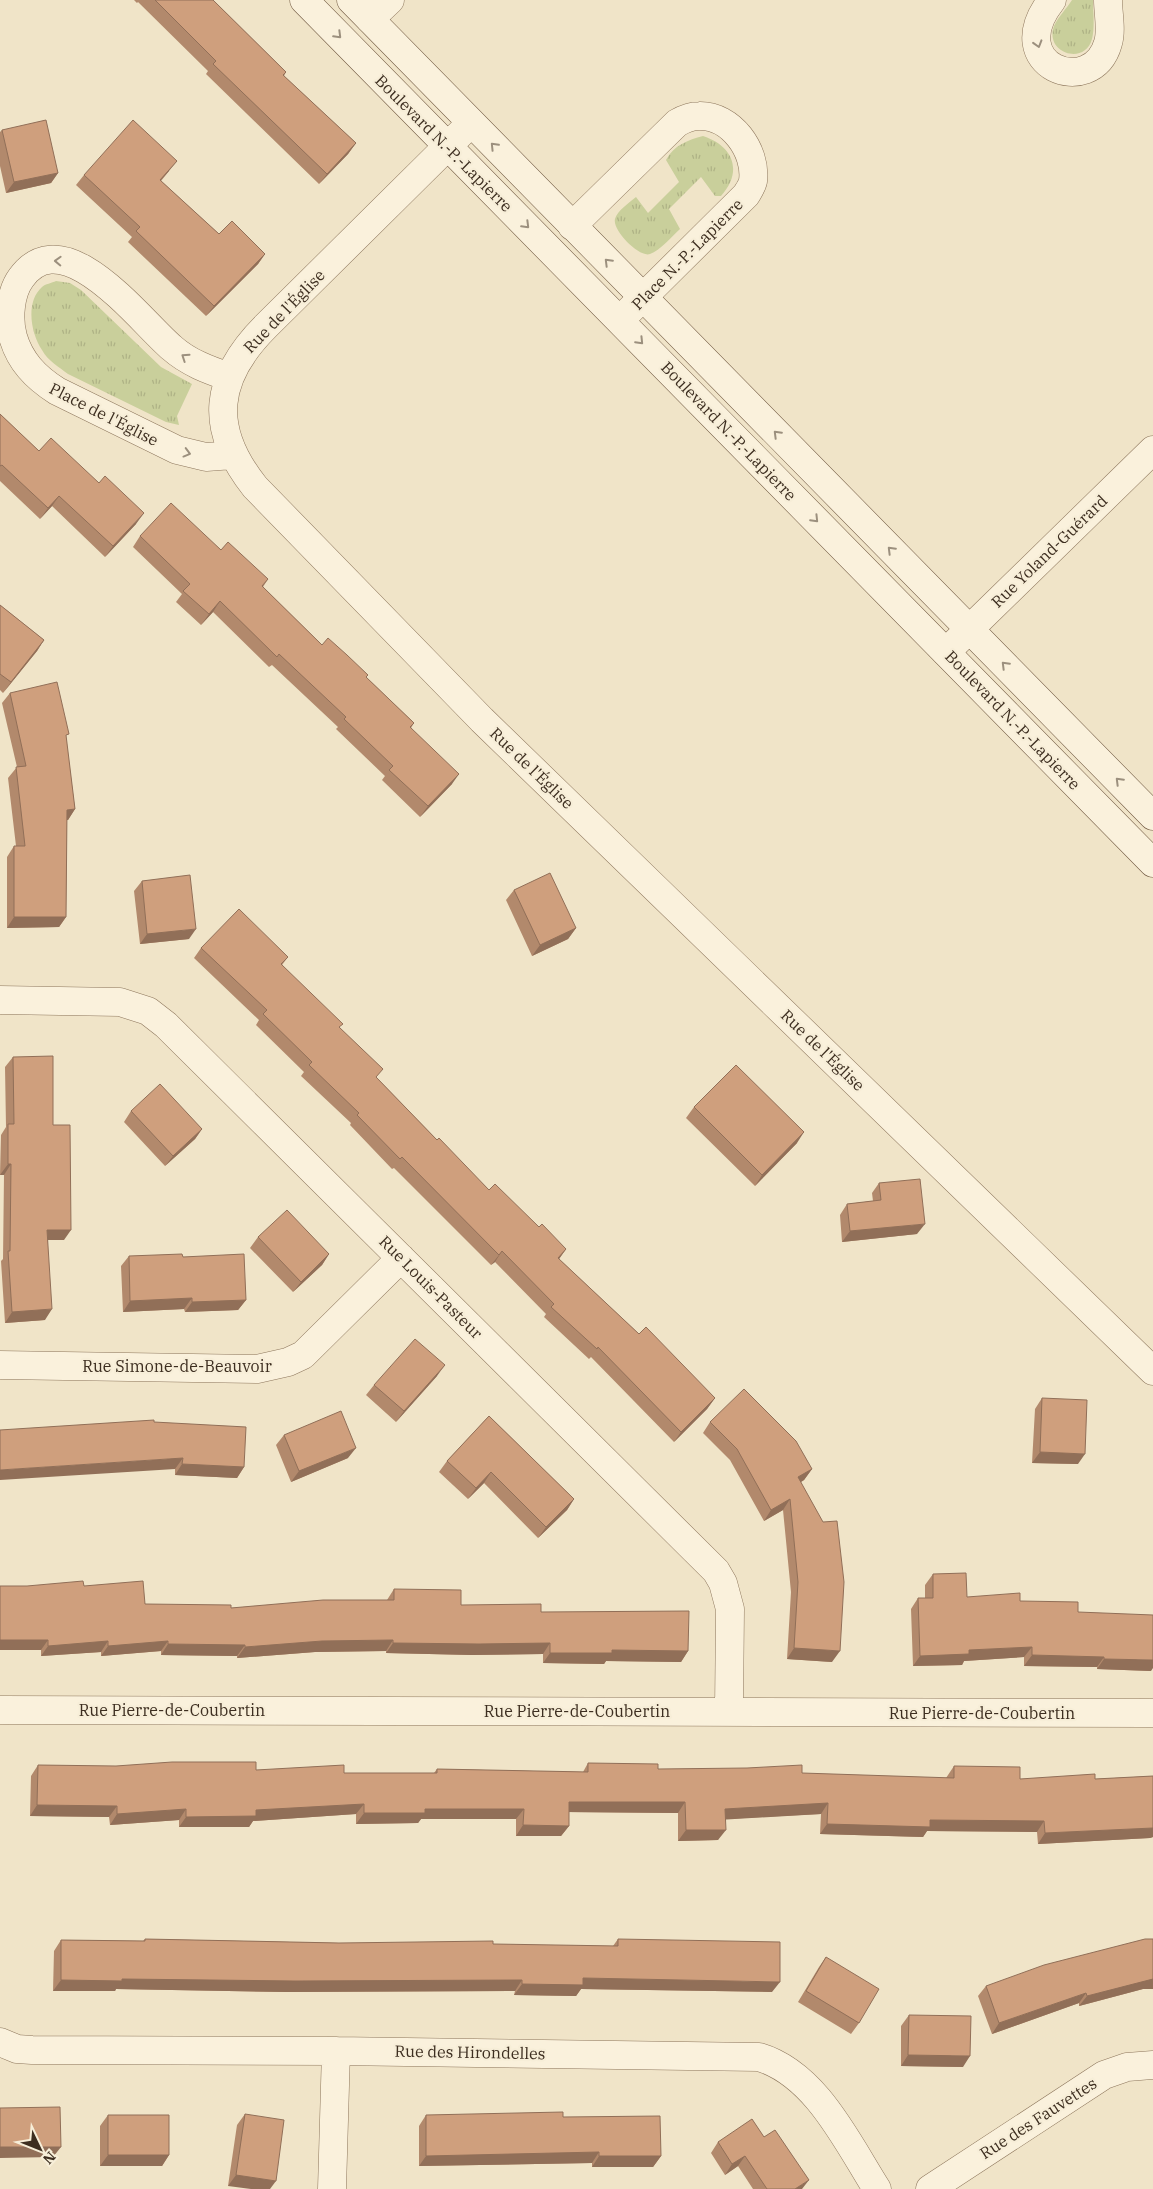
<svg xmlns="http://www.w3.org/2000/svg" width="1153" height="2189" viewBox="0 0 1153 2189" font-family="'IBM Plex Serif',serif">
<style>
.grass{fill:url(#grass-tufts)}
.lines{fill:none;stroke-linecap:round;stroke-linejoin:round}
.street-casing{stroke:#8d765c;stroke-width:29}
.secondary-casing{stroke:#6f573f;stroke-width:29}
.street{stroke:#faf1dc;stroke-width:28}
.secondary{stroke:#faf1dc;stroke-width:28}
.wall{fill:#b2896c}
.shaded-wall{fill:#916f58}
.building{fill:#cf9f7d;stroke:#916f58}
.oneway{stroke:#9c907e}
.labels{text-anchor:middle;stroke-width:4.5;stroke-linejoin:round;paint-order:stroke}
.street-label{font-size:16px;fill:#3d2e20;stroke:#f7eed8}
</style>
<defs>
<pattern id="grass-tufts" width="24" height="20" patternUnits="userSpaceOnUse" patternTransform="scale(1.25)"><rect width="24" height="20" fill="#c9cf9b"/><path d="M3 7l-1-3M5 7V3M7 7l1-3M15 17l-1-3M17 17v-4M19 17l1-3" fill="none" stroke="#aeb285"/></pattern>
</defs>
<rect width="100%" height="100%" fill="#f0e4c8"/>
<path class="grass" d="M1072,0H1093C1093,12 1095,27 1092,39C1085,66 1044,53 1054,26C1058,17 1067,8 1072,0Z
M703,136C734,146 743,172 721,196H715L701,177L669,209L680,229C672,236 660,251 650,254C639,258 612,230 615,219C617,211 629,203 636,197L648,213L679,182L666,160C674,145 688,140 703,136Z
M56,281L70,283L81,290L161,367L192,384L177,416L179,425L166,422L68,374C59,367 48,361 42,350C31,334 25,302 42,287C45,284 52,283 56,281Z"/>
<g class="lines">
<defs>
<path id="street" d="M1052,0C1000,66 1092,100 1108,43C1112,30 1108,13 1108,0
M370,19L390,0
M471,123L266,326C214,378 208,428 255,487L482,720L1153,1371
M572,226L677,123C684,119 691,116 699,116C731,115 757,151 753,181C752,186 749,190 746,195L620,320
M229,377C209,370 189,363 172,348C140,321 64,218 21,278C10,293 8,319 13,337C20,361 35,377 57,391L177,450L206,457L233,455
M946,652L1153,450
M0,1000L120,1002L148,1011L166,1025L716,1571L723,1583L730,1609L729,1711
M0,1365L257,1369L288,1362L303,1355L401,1258
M0,1710L1153,1713
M0,2042L17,2049L32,2050L336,2051L759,2057C816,2074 847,2142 877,2189
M332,2189L336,2051
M930,2189L1104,2075L1127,2067L1153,2065"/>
<path id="secondary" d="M304,0L1153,863
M351,0L1153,816"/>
</defs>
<use href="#street" class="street-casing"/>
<use href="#secondary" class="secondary-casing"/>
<use href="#street" class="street"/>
<use href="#secondary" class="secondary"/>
</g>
<path class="wall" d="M134,0H213L286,72L284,76L356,143L348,154L319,184L206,74L208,71L138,2L137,3Z
M2,130L58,173L51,183L6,193L0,166V132Z
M169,171L161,181L219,234L265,254L258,264L206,316L128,242L132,237L76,185L84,175Z
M0,414L39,451L136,524L105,557L52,506L40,519L0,481Z
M140,536L221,550L268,579L263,587L322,645L366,677L414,723L411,728L452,784L420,817L382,780L385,776L336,729L338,727L272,665L269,667L213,612L201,625L176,602L182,594L133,547Z
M0,605L44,640L37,651L3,693L0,690Z
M10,693L66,738L75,809L68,820H67L66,917L59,927L7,928V857L14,846H16L8,778L17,767L2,703Z
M142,881L189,939L140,944L134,891Z
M514,890L576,928L568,939L532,956L506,900Z
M201,948L288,957L282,965L340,1028L377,1078L437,1140L489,1190L566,1249L559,1259L639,1334L715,1398L707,1409L674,1442L591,1357L589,1359L544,1317L546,1314L495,1262L491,1265L394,1168L392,1169L350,1125L351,1123L301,1076L304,1072L256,1025L259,1020L194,958Z
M13,1057L53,1125L64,1240H48L45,1320L5,1323L1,1261L3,1259L4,1175H0L1,1135L6,1127L5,1067Z
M694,1107L797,1143L755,1186L686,1118Z
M131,1111L202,1129L195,1139L165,1166L124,1122Z
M879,1183L917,1234L842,1242L840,1215L847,1204L873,1201L872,1193Z
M258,1237L329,1254L322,1265L293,1292L250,1248Z
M129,1256L183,1257L246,1300L238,1310L185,1312L184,1309L123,1312L121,1266Z
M437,1376L396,1422L366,1395L374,1385Z
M1042,1398L1078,1464L1032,1463L1035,1409Z
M489,1416L574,1499L567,1510L538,1538L484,1483L468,1499L439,1472L447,1461Z
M154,1422L244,1467L237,1478L175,1475V1469Z
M710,1422L812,1469L804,1480L801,1482L832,1662L787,1659L791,1592L783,1510L764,1521L730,1460L703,1433Z
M284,1435L348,1458L291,1482L276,1445Z
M933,1574L967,1597L1020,1601L1078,1612L1151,1671L1097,1669V1667L1024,1666V1657L964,1661L962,1665L913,1666L911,1609L918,1598H925V1585Z
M0,1586H84L145,1604L231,1608L387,1600L394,1589L461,1605L541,1612L688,1651L681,1662L606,1661L604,1664L543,1663V1654L472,1655L386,1653V1651L315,1652L237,1658V1656L161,1655V1651L101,1656V1652L41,1656V1650H0Z
M588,1763L658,1769L946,1778L954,1766L1020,1779H1095L1153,1776V1837L1150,1838L1038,1844L1037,1832L927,1831L923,1837L820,1834L821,1814L725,1819L718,1840L678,1841V1813L569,1812V1826L561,1836H516V1819H421L418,1823L356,1824V1814L253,1821L249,1827H179V1820L110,1825L109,1817L30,1816L31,1776L38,1765L344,1773H434L437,1769L583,1772Z
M145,1939L339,1943L613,1946L618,1939L772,1992L581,1989L576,1996L514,1995L515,1991L287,1992L116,1989L115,1991H53L54,1951L61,1940L143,1941Z
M826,1957L859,2023L851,2034L798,2002L819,1967Z
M986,1986L1143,1989L1079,2006V2003L992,2034L978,1996Z
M909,2015L963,2067L901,2066V2026Z
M245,2114L276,2181L228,2186L237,2125Z
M108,2115L169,2155L162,2166H100V2126Z
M426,2115L563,2117L661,2156L653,2167H592V2163L419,2166V2126Z
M764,2137L802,2189H753L738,2166L725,2175L711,2153L718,2142Z"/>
<path class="shaded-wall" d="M356,143L348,154L319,184L327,174Z
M177,161L169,171L152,190L160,180Z
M58,173L51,183L6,193L14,182Z
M265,254L258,264L206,316L214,306Z
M59,496L52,506L40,519L48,508Z
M144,513L136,524L105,557L113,546Z
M220,601L213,612L201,625L209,614Z
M44,640L37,651L3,693L11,682Z
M459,774L452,784L420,817L428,806Z
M75,809L68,820L59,821L67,810Z
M14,917H66L59,927L7,928Z
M576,928L568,939L532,956L540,945Z
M196,929L189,939L140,944L147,934Z
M202,1129L195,1139L165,1166L173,1156Z
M804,1132L797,1143L755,1186L762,1175Z
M8,1164H11L4,1175H0Z
M925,1224L917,1234L842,1242L850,1231Z
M47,1230H71L64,1240H40Z
M566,1249L559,1259L558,1258Z
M502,1251L495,1262L491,1265L499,1255Z
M329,1254L322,1265L293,1292L301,1282Z
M192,1298L184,1309L123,1312L130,1301Z
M246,1300L238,1310L185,1312L192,1302Z
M52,1309L45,1320L5,1323L12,1312Z
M445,1365L437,1376L396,1422L404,1411Z
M715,1398L707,1409L674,1442L681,1432Z
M356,1448L348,1458L291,1482L299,1471Z
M1040,1452L1085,1454L1078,1464L1032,1463Z
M183,1458L175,1469L0,1480V1470Z
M182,1464L244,1467L237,1478L175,1475Z
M812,1469L804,1480L791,1488L798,1477Z
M491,1472L484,1483L468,1499L476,1488Z
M574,1499L567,1510L538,1538L546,1527Z
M790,1499L783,1510L764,1521L771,1510Z
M0,1640H48L41,1650H0Z
M393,1640L386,1651L315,1652L237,1658L245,1647L322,1641Z
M108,1641L101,1652L41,1656L48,1646Z
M168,1641L161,1651L101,1656L108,1646Z
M393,1643H550L543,1654L472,1655L386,1653Z
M168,1644L245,1645L237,1656L161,1655Z
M1032,1647L1024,1657L964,1661L962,1665L913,1666L920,1656L969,1650Z
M794,1648L840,1651L832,1662L787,1659Z
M612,1650L688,1651L681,1662L606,1661L604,1664L543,1663L550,1653Z
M1032,1655L1104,1657L1097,1667L1024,1666Z
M1104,1659L1153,1660V1668L1151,1671L1097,1669Z
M569,1802H685L678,1813L561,1812Z
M828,1803L821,1814L718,1820L725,1809Z
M364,1804L356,1814L253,1821L249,1827H179L186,1817L256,1810Z
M37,1805L117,1806L109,1817L30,1816Z
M186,1809L179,1820L110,1825L117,1814Z
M425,1809H524L516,1819H421L418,1823L356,1824L364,1813Z
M930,1820L1044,1821L1037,1832L927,1831L923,1837L820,1834L827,1824Z
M523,1825L569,1826L561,1836H516Z
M1153,1828V1837L1150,1838L1038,1844L1045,1833Z
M686,1830H726L718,1840L678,1841Z
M583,1978L780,1982L772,1992L581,1989L576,1996L514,1995L522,1984Z
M1151,1978L1153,1979V1989H1143L1079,2006L1087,1996Z
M122,1979L522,1980L515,1991L287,1992L116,1989L115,1991H53L61,1980Z
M1086,1993L1079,2003L992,2034L999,2023Z
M908,2055L970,2056L963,2067L901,2066Z
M0,2147H61L53,2157L0,2158Z
M599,2152L592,2163L419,2166L426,2156Z
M108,2155H169L162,2166H100Z
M599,2156H661L653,2167H592Z
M745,2156L738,2166L725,2175L732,2164Z
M236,2175L276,2181L270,2189H251L228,2186Z
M809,2180L802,2189H795Z"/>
<path class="building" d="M155,0H213L286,72L283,75L356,143L327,174L213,64L216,61Z
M46,120L58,173L14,182L2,130Z
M133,120L177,161L160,180L219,234L232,221L265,254L214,306L136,231L140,227L84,175Z
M0,414L39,451L51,438L99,483L105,476L144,513L113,546L59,496L48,508L2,465L0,466Z
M171,503L221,550L228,542L268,579L262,586L322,645L328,638L347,655L368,675L366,677L414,723L410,727L459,774L428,806L389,770L393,766L344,719L346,717L279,654L277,657L220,601L209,614L183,591L190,584L140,536Z
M0,605L44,640L11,682L0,674Z
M57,682L69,734L66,735L75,809L67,810L66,917H14V846H25L16,767L26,766L10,693Z
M550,873L576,928L540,945L514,890Z
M190,875L196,929L147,934L142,881Z
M239,909L288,957L281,964L343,1024L339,1027L383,1069L376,1077L437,1140L439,1138L489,1190L495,1184L539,1227L542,1224L566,1249L558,1258L639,1334L646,1327L715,1398L681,1432L598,1347L597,1349L551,1307L554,1304L502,1251L499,1255L402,1157L400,1159L357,1115L359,1113L309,1065L312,1062L263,1014L267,1010L201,948Z
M53,1056V1125H70L71,1230H47L52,1309L12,1312L8,1251H10L11,1164H8V1124H14L13,1057Z
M736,1065L804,1132L762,1175L694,1107Z
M160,1084L202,1129L173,1156L131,1111Z
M920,1179L925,1224L850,1231L847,1204L881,1200L879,1183Z
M287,1210L329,1254L301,1282L258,1237Z
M182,1254L183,1257L244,1254L246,1300L192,1302V1298L130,1301L129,1256Z
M415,1339L445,1365L404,1411L374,1385Z
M744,1389L796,1441L812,1469L798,1477L823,1522L837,1521L844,1582L840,1651L794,1648L798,1582L790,1499L771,1510L737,1449L710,1422Z
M1042,1398L1087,1400L1085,1454L1040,1452Z
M341,1411L356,1448L299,1471L284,1435Z
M489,1416L574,1499L546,1527L491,1472L476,1488L447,1461Z
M154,1420V1422L246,1427L244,1467L182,1464L183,1458L0,1470V1430Z
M966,1573L967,1597L1020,1593V1601L1078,1602V1612L1153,1615V1660L1104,1659V1657L1032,1655V1647L969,1650V1654L920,1656L918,1598H933V1574Z
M83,1581L84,1586L143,1581L145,1604L231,1605V1608L323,1600H394V1589L461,1590V1605L541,1604V1612L689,1611L688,1651L612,1650V1653H550V1643L479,1644L393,1643V1640L322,1641L245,1647V1645L168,1644V1641L108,1646V1641L48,1646V1640H0V1586H27Z
M172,1762H256V1770L344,1765V1773H437V1769L588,1772V1763L658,1764V1769L747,1768L802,1765V1773L954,1778V1766L1020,1767V1779L1095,1774V1779L1153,1776V1828L1045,1833L1044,1821L930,1820V1827L827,1824L828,1803L725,1809L726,1830H686L685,1802H569V1826L523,1825L524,1809H425V1813H364V1804L256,1810V1816L186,1817V1809L117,1814V1806L37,1805L38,1765L116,1766Z
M145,1939L339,1943L493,1941V1944L618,1946V1939L780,1942V1982L583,1978V1985L522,1984V1980L295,1981L122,1979V1981L61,1980V1940L145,1941Z
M1145,1939H1153V1979L1087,1996L1086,1993L999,2023L986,1986L1044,1965Z
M826,1957L879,1989L859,2023L806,1991Z
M909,2015L971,2016L970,2056L908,2055Z
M60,2107L61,2147H0V2108Z
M563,2112V2117L660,2116L661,2156H599V2152L426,2156V2115Z
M245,2114L284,2120L276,2181L236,2175Z
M108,2115H169V2155H108Z
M752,2119L764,2137L775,2130L809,2180L795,2189H767L745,2156L732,2164L718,2142Z"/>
<defs><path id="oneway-chevron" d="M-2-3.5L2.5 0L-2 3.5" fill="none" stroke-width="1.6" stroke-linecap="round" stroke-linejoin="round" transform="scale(1.25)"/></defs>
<g class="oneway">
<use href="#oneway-chevron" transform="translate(338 35) rotate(45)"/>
<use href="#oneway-chevron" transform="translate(1038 44) rotate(73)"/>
<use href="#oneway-chevron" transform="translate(494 146) rotate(-134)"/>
<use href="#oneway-chevron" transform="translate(526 225) rotate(45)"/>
<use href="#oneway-chevron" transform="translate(58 261) rotate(-178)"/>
<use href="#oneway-chevron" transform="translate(608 262) rotate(-135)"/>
<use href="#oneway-chevron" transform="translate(640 341) rotate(46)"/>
<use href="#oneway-chevron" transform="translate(185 357) rotate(-146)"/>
<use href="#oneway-chevron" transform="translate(777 434) rotate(-135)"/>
<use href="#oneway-chevron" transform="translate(187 453) rotate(15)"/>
<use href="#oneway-chevron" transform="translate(815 519) rotate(46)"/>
<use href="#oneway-chevron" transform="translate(891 550) rotate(-135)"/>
<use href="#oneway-chevron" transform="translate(1005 665) rotate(-135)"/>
<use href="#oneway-chevron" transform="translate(1119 781) rotate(-135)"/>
</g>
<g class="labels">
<g class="street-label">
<text transform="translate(444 143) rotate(45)" y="6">Boulevard N.-P.-Lapierre</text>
<text transform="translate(687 254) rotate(-45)" y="6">Place N.-P.-Lapierre</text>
<text transform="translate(284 311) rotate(-46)" y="6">Rue de l'Église</text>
<text transform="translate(104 414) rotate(27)" y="6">Place de l'Église</text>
<text transform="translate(729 431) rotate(46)" y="6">Boulevard N.-P.-Lapierre</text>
<text transform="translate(1049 551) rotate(-44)" y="6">Rue Yoland-Guérard</text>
<text transform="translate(1013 720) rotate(46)" y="6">Boulevard N.-P.-Lapierre</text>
<text transform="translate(532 768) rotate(44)" y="6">Rue de l'Église</text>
<text transform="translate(823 1050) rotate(44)" y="6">Rue de l'Église</text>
<text transform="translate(431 1287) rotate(45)" y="6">Rue Louis-Pasteur</text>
<text x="177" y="1372">Rue Simone-de-Beauvoir</text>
<text x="172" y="1716">Rue Pierre-de-Coubertin</text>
<text x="577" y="1717">Rue Pierre-de-Coubertin</text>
<text x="982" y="1719">Rue Pierre-de-Coubertin</text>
<text transform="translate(470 2052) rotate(1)" y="6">Rue des Hirondelles</text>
<text transform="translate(1038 2118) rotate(-33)" y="6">Rue des Fauvettes</text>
</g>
</g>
<g transform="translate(40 2149) rotate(133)" stroke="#f7eed8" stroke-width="4" paint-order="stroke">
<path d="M0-4L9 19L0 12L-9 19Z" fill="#3d2e20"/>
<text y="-8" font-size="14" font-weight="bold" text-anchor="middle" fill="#3d2e20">N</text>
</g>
</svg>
